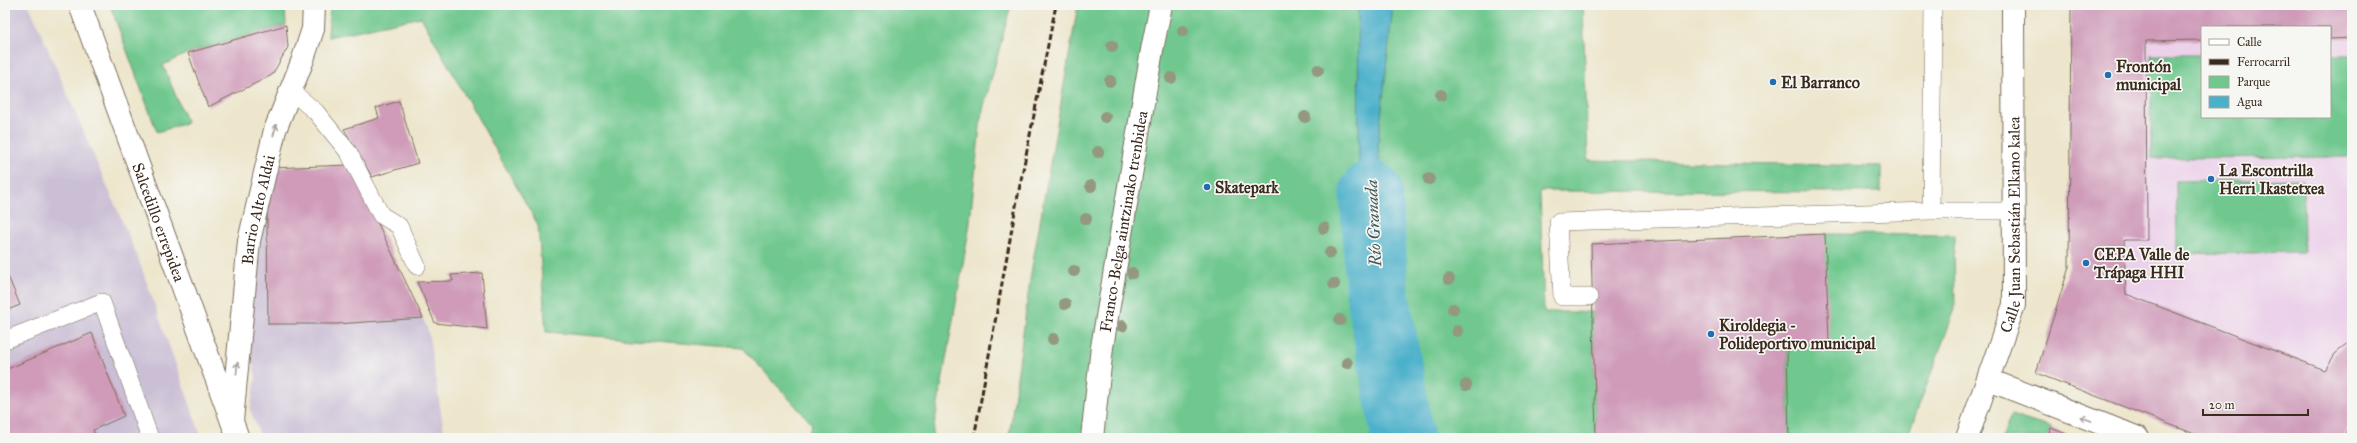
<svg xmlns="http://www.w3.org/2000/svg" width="2357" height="443" viewBox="0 0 2357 443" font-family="'IM FELL Great Primer',serif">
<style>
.built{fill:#ecd1ea}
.industrial{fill:#cbbfd5}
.green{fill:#70c88e;stroke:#567956}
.water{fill:#4bb0ca;stroke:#436d74}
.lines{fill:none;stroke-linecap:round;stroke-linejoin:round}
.river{stroke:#4bb0ca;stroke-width:63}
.building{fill:#cf9bb9}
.service-casing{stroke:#796c5b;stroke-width:18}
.pedestrian-casing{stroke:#796c5b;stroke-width:24}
.minor-casing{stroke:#796c5b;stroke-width:24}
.tertiary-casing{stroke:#796c5b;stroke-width:24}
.service{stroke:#fff;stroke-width:17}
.pedestrian{stroke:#fff;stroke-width:22}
.minor{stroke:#fff;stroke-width:22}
.tertiary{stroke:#fff;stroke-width:22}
.rail{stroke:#3b2a1e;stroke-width:3;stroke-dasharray:6 3;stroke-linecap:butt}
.tree{fill:#94987f}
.oneway{stroke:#a79f9a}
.poi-dot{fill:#1f6fb2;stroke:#f6f6f2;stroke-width:1.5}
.labels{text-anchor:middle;stroke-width:3.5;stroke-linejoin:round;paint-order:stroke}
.poi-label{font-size:16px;font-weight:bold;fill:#3b2a1e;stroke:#f6f6f2;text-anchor:start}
.street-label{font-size:16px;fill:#3b2a1e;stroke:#f6f6f2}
.water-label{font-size:17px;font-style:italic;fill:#41595a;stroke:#f6f6f2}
</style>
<rect width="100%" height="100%" fill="#f6f6f2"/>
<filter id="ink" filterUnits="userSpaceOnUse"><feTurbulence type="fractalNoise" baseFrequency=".025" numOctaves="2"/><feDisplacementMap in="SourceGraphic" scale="8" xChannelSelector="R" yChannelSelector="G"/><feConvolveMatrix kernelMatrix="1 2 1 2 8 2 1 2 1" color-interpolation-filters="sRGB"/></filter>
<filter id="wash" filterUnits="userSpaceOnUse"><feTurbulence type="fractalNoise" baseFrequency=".012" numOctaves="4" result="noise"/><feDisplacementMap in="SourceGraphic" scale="16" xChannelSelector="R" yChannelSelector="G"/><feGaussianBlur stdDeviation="0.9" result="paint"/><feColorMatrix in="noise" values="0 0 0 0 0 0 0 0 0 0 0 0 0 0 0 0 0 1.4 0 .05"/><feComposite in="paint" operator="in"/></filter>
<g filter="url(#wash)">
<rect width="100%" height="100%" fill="#ede6cc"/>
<path class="built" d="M2071,5H2169V41L2202,40V117H2330V39L2352,38V340L2335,354L2325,370L2299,438H2205L2036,373L2069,267Z"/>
<path class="industrial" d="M5,5H29L138,258L202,438H5Z
M350,165L428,330L445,438H261L250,410L256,377L248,344L269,168Z"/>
<path class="green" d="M110,5H285L286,25L188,53L163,65L187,123L157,132Z
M330,5H1011L981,117L969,230L932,438H807L812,424L743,348L546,332L538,225L421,17L328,37Z
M1078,5H1583L1588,160L1881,166V192L1540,191L1544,312H1593L1596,438H1009L1031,273Z
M2151,55H2202V117H2330V55H2352V157L2151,158Z
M2303,179L2304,252L2177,254L2176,181Z
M1825,234L1954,235L1955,309L1907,438H1789L1787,345Z
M2011,415L2051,428L2047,438H2002Z"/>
<path class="water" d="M1358,5H1393L1378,144L1387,258L1402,331L1430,438H1401L1359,168Z"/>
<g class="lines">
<path class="river" d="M1371,192L1377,290L1403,438"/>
</g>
<g id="blocks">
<path class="building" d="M2071,5H2352V38L2330,39V27H2202V40L2146,41L2147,240H2124L2126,294L2325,370L2335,354L2352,340V417L2344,438H2205L2036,373L2069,267Z
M286,25L288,47L272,75L208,107L188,53Z
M399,101L418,163L372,177L344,129L379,118L376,108Z
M350,165L423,318L337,324H268L267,215L269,168Z
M1825,234L1829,342L1787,345L1789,438H1596L1591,244Z
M5,269L20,305L5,311Z
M482,273L487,329L435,323L417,282L453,281L451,275Z
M92,333L124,416L93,430L97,438H5V370Z
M2051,428L2077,438H2047Z"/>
</g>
</g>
<g filter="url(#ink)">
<use href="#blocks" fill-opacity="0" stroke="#796c5b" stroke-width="1"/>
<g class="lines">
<defs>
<path id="service" d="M290,90L316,112L349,153L381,215L399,226L417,266
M1931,211L1933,5
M1589,297H1562L1558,222L1931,211H2012
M5,340L102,302L150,438"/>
<g id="pedestrian">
<path d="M2123,432L2138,438"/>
<path id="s1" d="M1092,438L1102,347L1152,50L1161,5"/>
</g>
<g id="minor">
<path d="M1989,380L2123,432L2121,438"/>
<path id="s2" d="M232,421L249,241L275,130L302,62L313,29L314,5"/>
<path id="s3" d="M1967,438L2014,305L2013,5"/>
</g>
<g id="tertiary">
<path id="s4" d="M80,5L238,438"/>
</g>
</defs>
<use href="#service" class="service-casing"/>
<use href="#pedestrian" class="pedestrian-casing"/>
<use href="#minor" class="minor-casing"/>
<use href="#tertiary" class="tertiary-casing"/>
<use href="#service" class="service"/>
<use href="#pedestrian" class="pedestrian"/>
<use href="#minor" class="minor"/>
<use href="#tertiary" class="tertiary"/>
<path class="rail" d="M974,438L1018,195L1056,5"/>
</g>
<g class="tree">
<circle cx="1183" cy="31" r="6"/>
<circle cx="1112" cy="46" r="6"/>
<circle cx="1318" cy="70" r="6"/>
<circle cx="1171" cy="78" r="6"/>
<circle cx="1110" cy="81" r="6"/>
<circle cx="1441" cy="95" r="6"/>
<circle cx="1105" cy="117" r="6"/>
<circle cx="1305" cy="117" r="6"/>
<circle cx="1098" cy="152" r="6"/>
<circle cx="1429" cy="179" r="6"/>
<circle cx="1091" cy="186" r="6"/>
<circle cx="1086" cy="219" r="6"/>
<circle cx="1324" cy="228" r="6"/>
<circle cx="1330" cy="253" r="6"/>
<circle cx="1074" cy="271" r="6"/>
<circle cx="1132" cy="273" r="6"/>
<circle cx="1449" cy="279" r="6"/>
<circle cx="1334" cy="284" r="6"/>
<circle cx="1065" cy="304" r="6"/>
<circle cx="1453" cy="309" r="6"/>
<circle cx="1340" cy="320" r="6"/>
<circle cx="1122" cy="326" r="6"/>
<circle cx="1457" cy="331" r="6"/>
<circle cx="1053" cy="339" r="6"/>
<circle cx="1347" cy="363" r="6"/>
<circle cx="1466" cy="385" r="6"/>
</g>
<defs><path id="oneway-shaft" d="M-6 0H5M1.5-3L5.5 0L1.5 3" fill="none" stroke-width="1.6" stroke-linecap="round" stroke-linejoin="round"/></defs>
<g class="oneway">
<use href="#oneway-shaft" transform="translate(275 130) rotate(-73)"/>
<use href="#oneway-shaft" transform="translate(237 368) rotate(-85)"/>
<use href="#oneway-shaft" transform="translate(2086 419) rotate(-160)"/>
</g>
</g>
<g class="poi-dot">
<circle cx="2108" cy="75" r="4"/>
<circle cx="1773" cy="82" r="4"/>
<circle cx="2211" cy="179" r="4"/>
<circle cx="1207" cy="187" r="4"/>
<circle cx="2086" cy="263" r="4"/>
<circle cx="1711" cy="334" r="4"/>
</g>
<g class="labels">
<g class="poi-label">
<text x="2116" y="72">Frontón<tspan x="2116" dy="18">municipal</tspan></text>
<text x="1781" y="88">El Barranco</text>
<text x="2219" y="176">La Escontrilla<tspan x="2219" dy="18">Herri Ikastetxea</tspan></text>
<text x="1215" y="193">Skatepark</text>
<text x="2094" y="260">CEPA Valle de<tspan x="2094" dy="18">Trápaga HHI</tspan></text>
<text x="1719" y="331">Kiroldegia -<tspan x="1719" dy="18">Polideportivo municipal</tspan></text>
</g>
<g class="street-label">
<text dy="6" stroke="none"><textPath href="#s2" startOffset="213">Barrio Alto Aldai</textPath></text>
<text dy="6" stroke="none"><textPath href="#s4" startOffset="231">Salcedillo errepidea</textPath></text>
<text dy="6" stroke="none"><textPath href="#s1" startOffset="219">Franco-Belga aintzinako trenbidea</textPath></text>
<text dy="6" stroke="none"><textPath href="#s3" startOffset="221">Calle Juan Sebastián Elkano kalea</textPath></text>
</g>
<g class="water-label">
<text transform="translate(1373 223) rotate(-93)" y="6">Río Granada</text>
</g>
</g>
<rect width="2357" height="443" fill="none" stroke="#f6f6f2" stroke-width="20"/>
<rect x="2201" y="26" width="130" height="92" fill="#f6f6f2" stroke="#aba49d"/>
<rect x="2209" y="39" width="20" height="6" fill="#ffffff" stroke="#aba49d"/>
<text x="2237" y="46" font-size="12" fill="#3b2a1e">Calle</text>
<rect x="2209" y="59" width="20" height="6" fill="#3b2a1e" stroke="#aba49d"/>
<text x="2237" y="66" font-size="12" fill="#3b2a1e">Ferrocarril</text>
<rect x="2209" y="76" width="20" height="12" fill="#70c88e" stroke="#aba49d"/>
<text x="2237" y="86" font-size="12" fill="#3b2a1e">Parque</text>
<rect x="2209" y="96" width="20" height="12" fill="#4bb0ca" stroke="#aba49d"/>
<text x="2237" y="106" font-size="12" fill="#3b2a1e">Agua</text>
<path d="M2203 409v6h105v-6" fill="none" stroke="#3b2a1e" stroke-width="2"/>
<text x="2209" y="409" font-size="12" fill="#3b2a1e" stroke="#f6f6f2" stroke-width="3" paint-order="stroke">20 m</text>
</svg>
